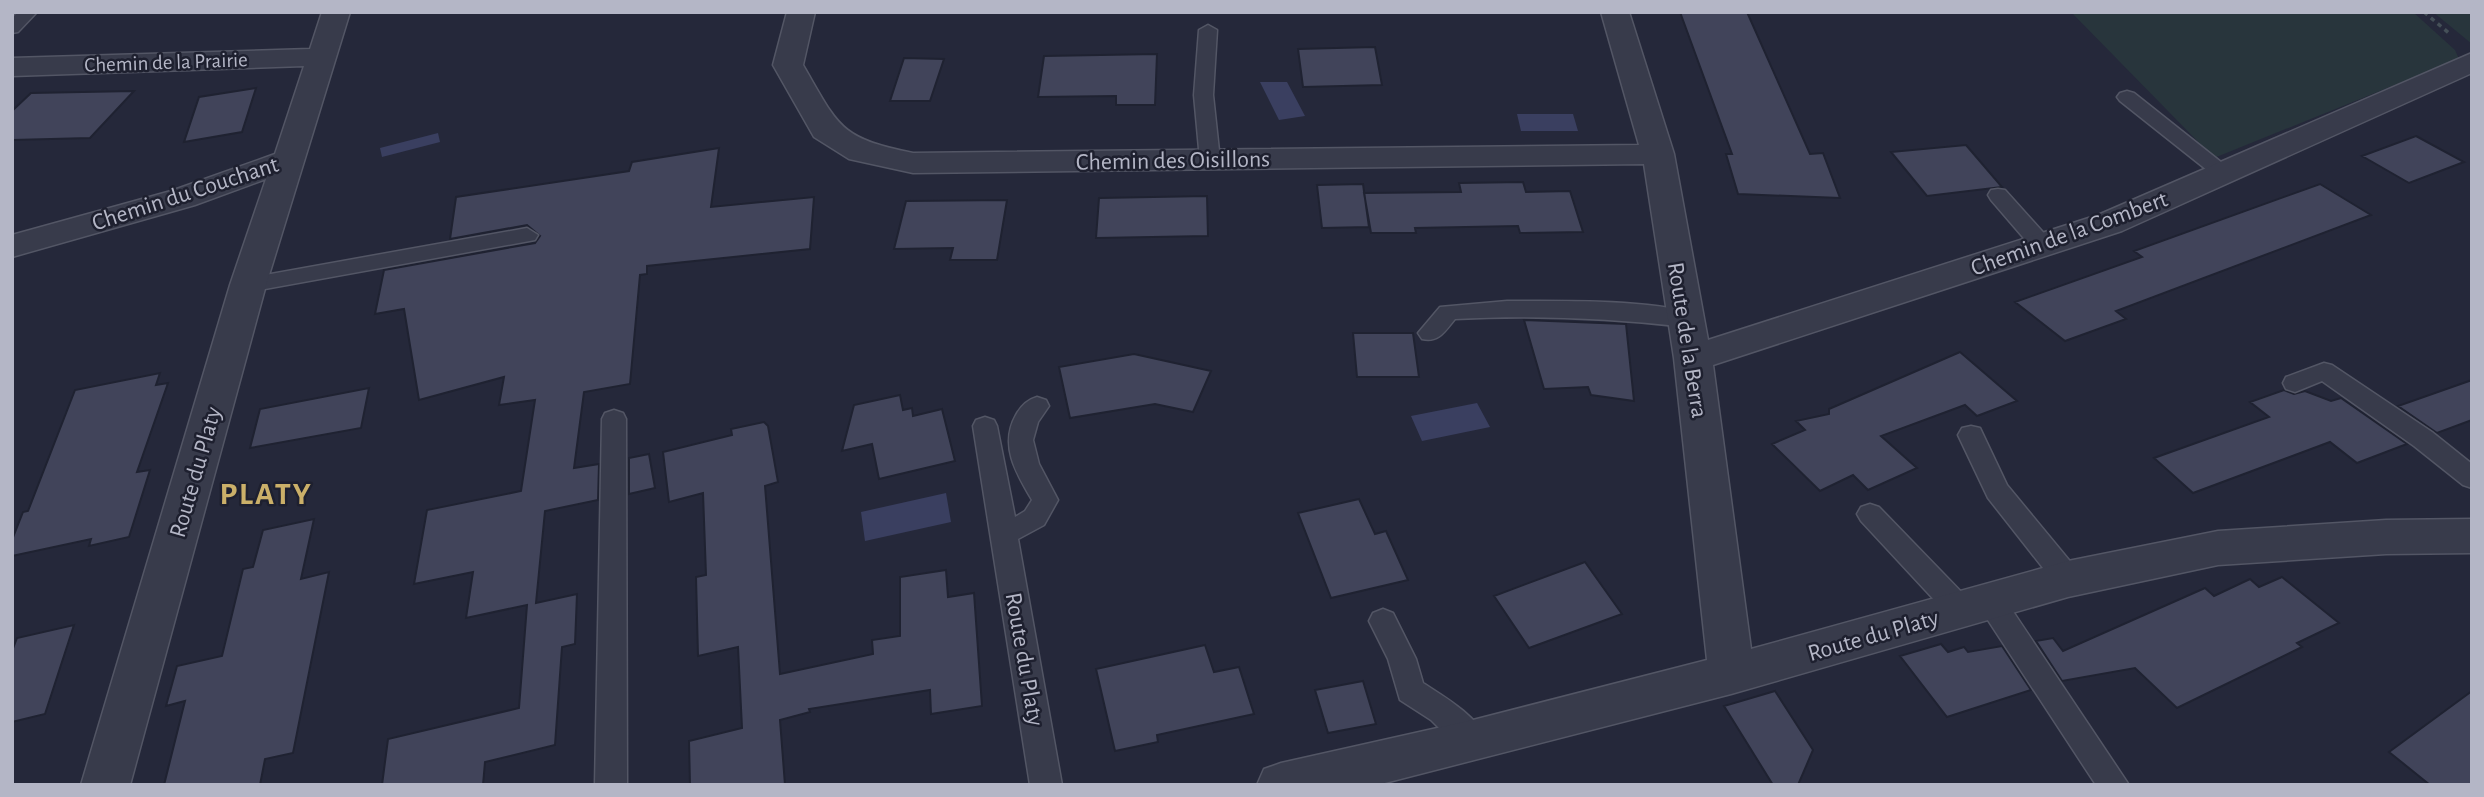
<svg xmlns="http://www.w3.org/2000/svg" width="2484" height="797" viewBox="0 0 2484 797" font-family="'Alegreya Sans',sans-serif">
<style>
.green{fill:#28353c}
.water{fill:#3a3f60}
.building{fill:#41445a;stroke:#1f2231;stroke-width:2}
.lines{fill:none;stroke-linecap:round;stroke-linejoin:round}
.lane-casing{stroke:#535665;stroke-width:3}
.street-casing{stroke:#535665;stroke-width:3}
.path{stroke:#455058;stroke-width:3.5;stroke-dasharray:4.5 4.5;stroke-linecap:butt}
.lane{fill:#383b4b;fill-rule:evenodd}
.street{fill:#383b4b;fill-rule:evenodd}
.labels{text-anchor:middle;stroke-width:5;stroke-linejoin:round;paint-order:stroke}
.far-street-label{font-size:21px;fill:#b4b6c6;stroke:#1e202f}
.street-label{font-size:24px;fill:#b4b6c6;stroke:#1e202f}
.district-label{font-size:32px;font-weight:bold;letter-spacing:2px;fill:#cbb069;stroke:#1e202f}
</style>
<rect width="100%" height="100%" fill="#25283a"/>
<path class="green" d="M2071,12H2413L2455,50L2459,59L2214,158Z
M2433,12H2472V44Z"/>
<path class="water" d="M1260,82H1287L1305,116L1279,120Z
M1517,114H1573L1578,131H1521Z
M438,133L440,142L382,157L380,148Z
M1477,403L1490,427L1422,441L1411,416Z
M946,493L951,522L865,541L861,512Z"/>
<path class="building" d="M1680,12H1747L1810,154L1823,153L1840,198L1738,194L1726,154H1732Z
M1375,47L1382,85L1303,87L1298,49Z
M1157,54L1155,105H1116V96L1038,97L1044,56Z
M904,58L944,59L930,101H890Z
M256,88L242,132L184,142L199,97Z
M134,91L90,138L12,140V111L31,93Z
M2416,136L2464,162L2409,183L2362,156Z
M1966,145L2002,187L1927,196L1891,152Z
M719,148L711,207L814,197L810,249L647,266V274L640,275L630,384L584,392L574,468L599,464L598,500L545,511L536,603L577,594L575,644L562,647L555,745L485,762L483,785H382L388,739L519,708L527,605L466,618L473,572L414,584L427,510L521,491L535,400L499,405L504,377L419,400L404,309L375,314L384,270L535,243L540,236L527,225L450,239L456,197L629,171L632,162Z
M1523,182L1526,192L1570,191L1583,232L1520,233L1518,226L1415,228L1416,233H1371L1364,193L1461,192L1459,183Z
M1363,184L1369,227L1322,228L1317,185Z
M2320,184L2371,215L2116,311L2126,319L2065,341L2015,302L2142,257L2134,251Z
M1207,196L1208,236L1096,238L1099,198Z
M1007,200L997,260H950L953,248L894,249L906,201Z
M1524,320L1626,324L1634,401L1591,395L1588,387L1544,389Z
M1353,333H1413L1419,377H1357Z
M1960,352L2017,401L1977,416L1965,405L1881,436L1917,468L1868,490L1853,475L1820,491L1772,444L1805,430L1796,421L1829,414V409Z
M1134,354L1211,371L1193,412L1155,404L1070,418L1059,367Z
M160,373L156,385L168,383L137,472L150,470L129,537L89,546L91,539L12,556V540L23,512L28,511L75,390Z
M2472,380V420L2437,433L2398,406Z
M369,388L361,428L250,448L260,409Z
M2284,390L2294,394L2305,391L2331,401L2341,398L2407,444L2357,463L2330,442L2193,493L2154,458L2269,417L2250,402Z
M900,395L903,410L912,408L913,416L942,409L955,461L879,479L872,444L842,451L854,405Z
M764,422L768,426L778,482L765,486L780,674L873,654L872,640L900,636V577L946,570L948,597L974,593L982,706L931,714L930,690L809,709L810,712L780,720L785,785H690L689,741L742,728L738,647L698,656L696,577L706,575L703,493L669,502L663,452L732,435L731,429Z
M649,454L655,488L629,494V458Z
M1359,499L1375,534L1386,531L1408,580L1331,598L1298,513Z
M314,519L301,579L329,572L293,753L265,759L260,785H164L185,701L166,706L177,666L222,656L243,569L253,567L263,530Z
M1585,562L1622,614L1529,648L1494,596Z
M2282,577L2339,623L2297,643L2302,647L2177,708L2135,668L2062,681L2036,641L2053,638L2063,651L2205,588L2214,596L2250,579L2259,587Z
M74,625L45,714L12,722V651L17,638Z
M1941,644L1948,652L1964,647L1968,652L2002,646L2031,690L1947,717L1900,656Z
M1205,645L1214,672L1239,667L1254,714L1157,735L1158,742L1115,751L1096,669Z
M1363,681L1376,724L1328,733L1315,690Z
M1775,691L1813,750L1798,785H1773L1724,706Z
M2472,691V785H2430L2389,752Z"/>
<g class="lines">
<defs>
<path id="lane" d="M18,12H37L18,32L12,33V18Z
M1208,25L1217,30L1213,95L1220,160L1210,166L1200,160L1194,95L1199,30Z
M2127,91L2134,93L2231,170L2234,174L2231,178H2217L2120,101L2117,97L2120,93Z
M1998,189L2005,190L2050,240L2053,245L2050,250H2034L1991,200L1988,195L1991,190Z
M527,228L538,235L535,240L248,292L240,290L237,285L240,280L248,278Z
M1507,301C1563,301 1641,299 1694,313L1698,319L1694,325L1686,327C1609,318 1532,315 1455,319C1445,331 1439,343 1422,339L1418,333L1440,307Z
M2324,363L2332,365L2432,432L2472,464V488L2463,485L2414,446L2322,381L2295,392L2286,389L2283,383L2286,377Z
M1037,397L1046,400L1049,406L1038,422L1033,440L1039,464L1058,500L1044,525L1018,539L1062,785H1030L973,426L976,420L985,417L994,420L997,426L1015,517L1025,511L1032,500C1016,473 999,445 1016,415C1021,406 1027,400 1037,397Z
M614,410L623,413L626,419L627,785H595L602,419L605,413Z
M1971,426L1980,428L2007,485L2078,571L2082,579L2078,587L2068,590L2058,587L1988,498L1958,435L1962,428Z
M1870,504L1879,507L1971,602L1975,610L1971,618L1961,622L1951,618L1861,521L1857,514L1861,507Z
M1990,589L2000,592L2129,785H2096L1980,608L1976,600L1980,592Z
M1383,609L1393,613L1416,659L1423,683C1446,698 1476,715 1488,741L1484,751L1473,755L1462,751L1431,720L1400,700L1388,659L1369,621L1373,613Z"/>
<path id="street" d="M322,12H350L266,285L130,785H81L230,285L266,179L195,205L12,257V235L171,191L275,154L304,66L12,76V58L310,49Z
M787,12H815L803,65C839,127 839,138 913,153L1639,145L1601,12H1629L1674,154L1708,340L2098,215L2472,53V73L2122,231L1713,365L1751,649L2068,561L2218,531L2386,520L2472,519V553L2386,554L2218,565L2068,597L1731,694L1377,785H1257L1264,769L1281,763L1473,720L1707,660L1674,358L1644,164L913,173L849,159L814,137L773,65Z"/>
</defs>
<use href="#lane" class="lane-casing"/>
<use href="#street" class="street-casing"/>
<path class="path" d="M2424,12L2450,34"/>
<use href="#lane" class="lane"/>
<use href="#street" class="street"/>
</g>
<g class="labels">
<g class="far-street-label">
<text transform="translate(166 62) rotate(-2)" y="7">Chemin de la Prairie</text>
</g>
<g class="street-label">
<text transform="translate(1173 160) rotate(-1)" y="8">Chemin des Oisillons</text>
<text transform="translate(185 193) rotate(-18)" y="8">Chemin du Couchant</text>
<text transform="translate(2069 233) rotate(-20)" y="8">Chemin de la Combert</text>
<text transform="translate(1688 340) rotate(81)" y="8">Route de la Berra</text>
<text transform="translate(195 472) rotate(-74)" y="8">Route du Platy</text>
<text transform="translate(1873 635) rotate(-16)" y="8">Route du Platy</text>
<text transform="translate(1025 659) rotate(80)" y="8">Route du Platy</text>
</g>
<g class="district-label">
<text x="266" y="504">PLATY</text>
</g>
</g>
<rect width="2484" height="797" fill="none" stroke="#b4b6c6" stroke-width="28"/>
</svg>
